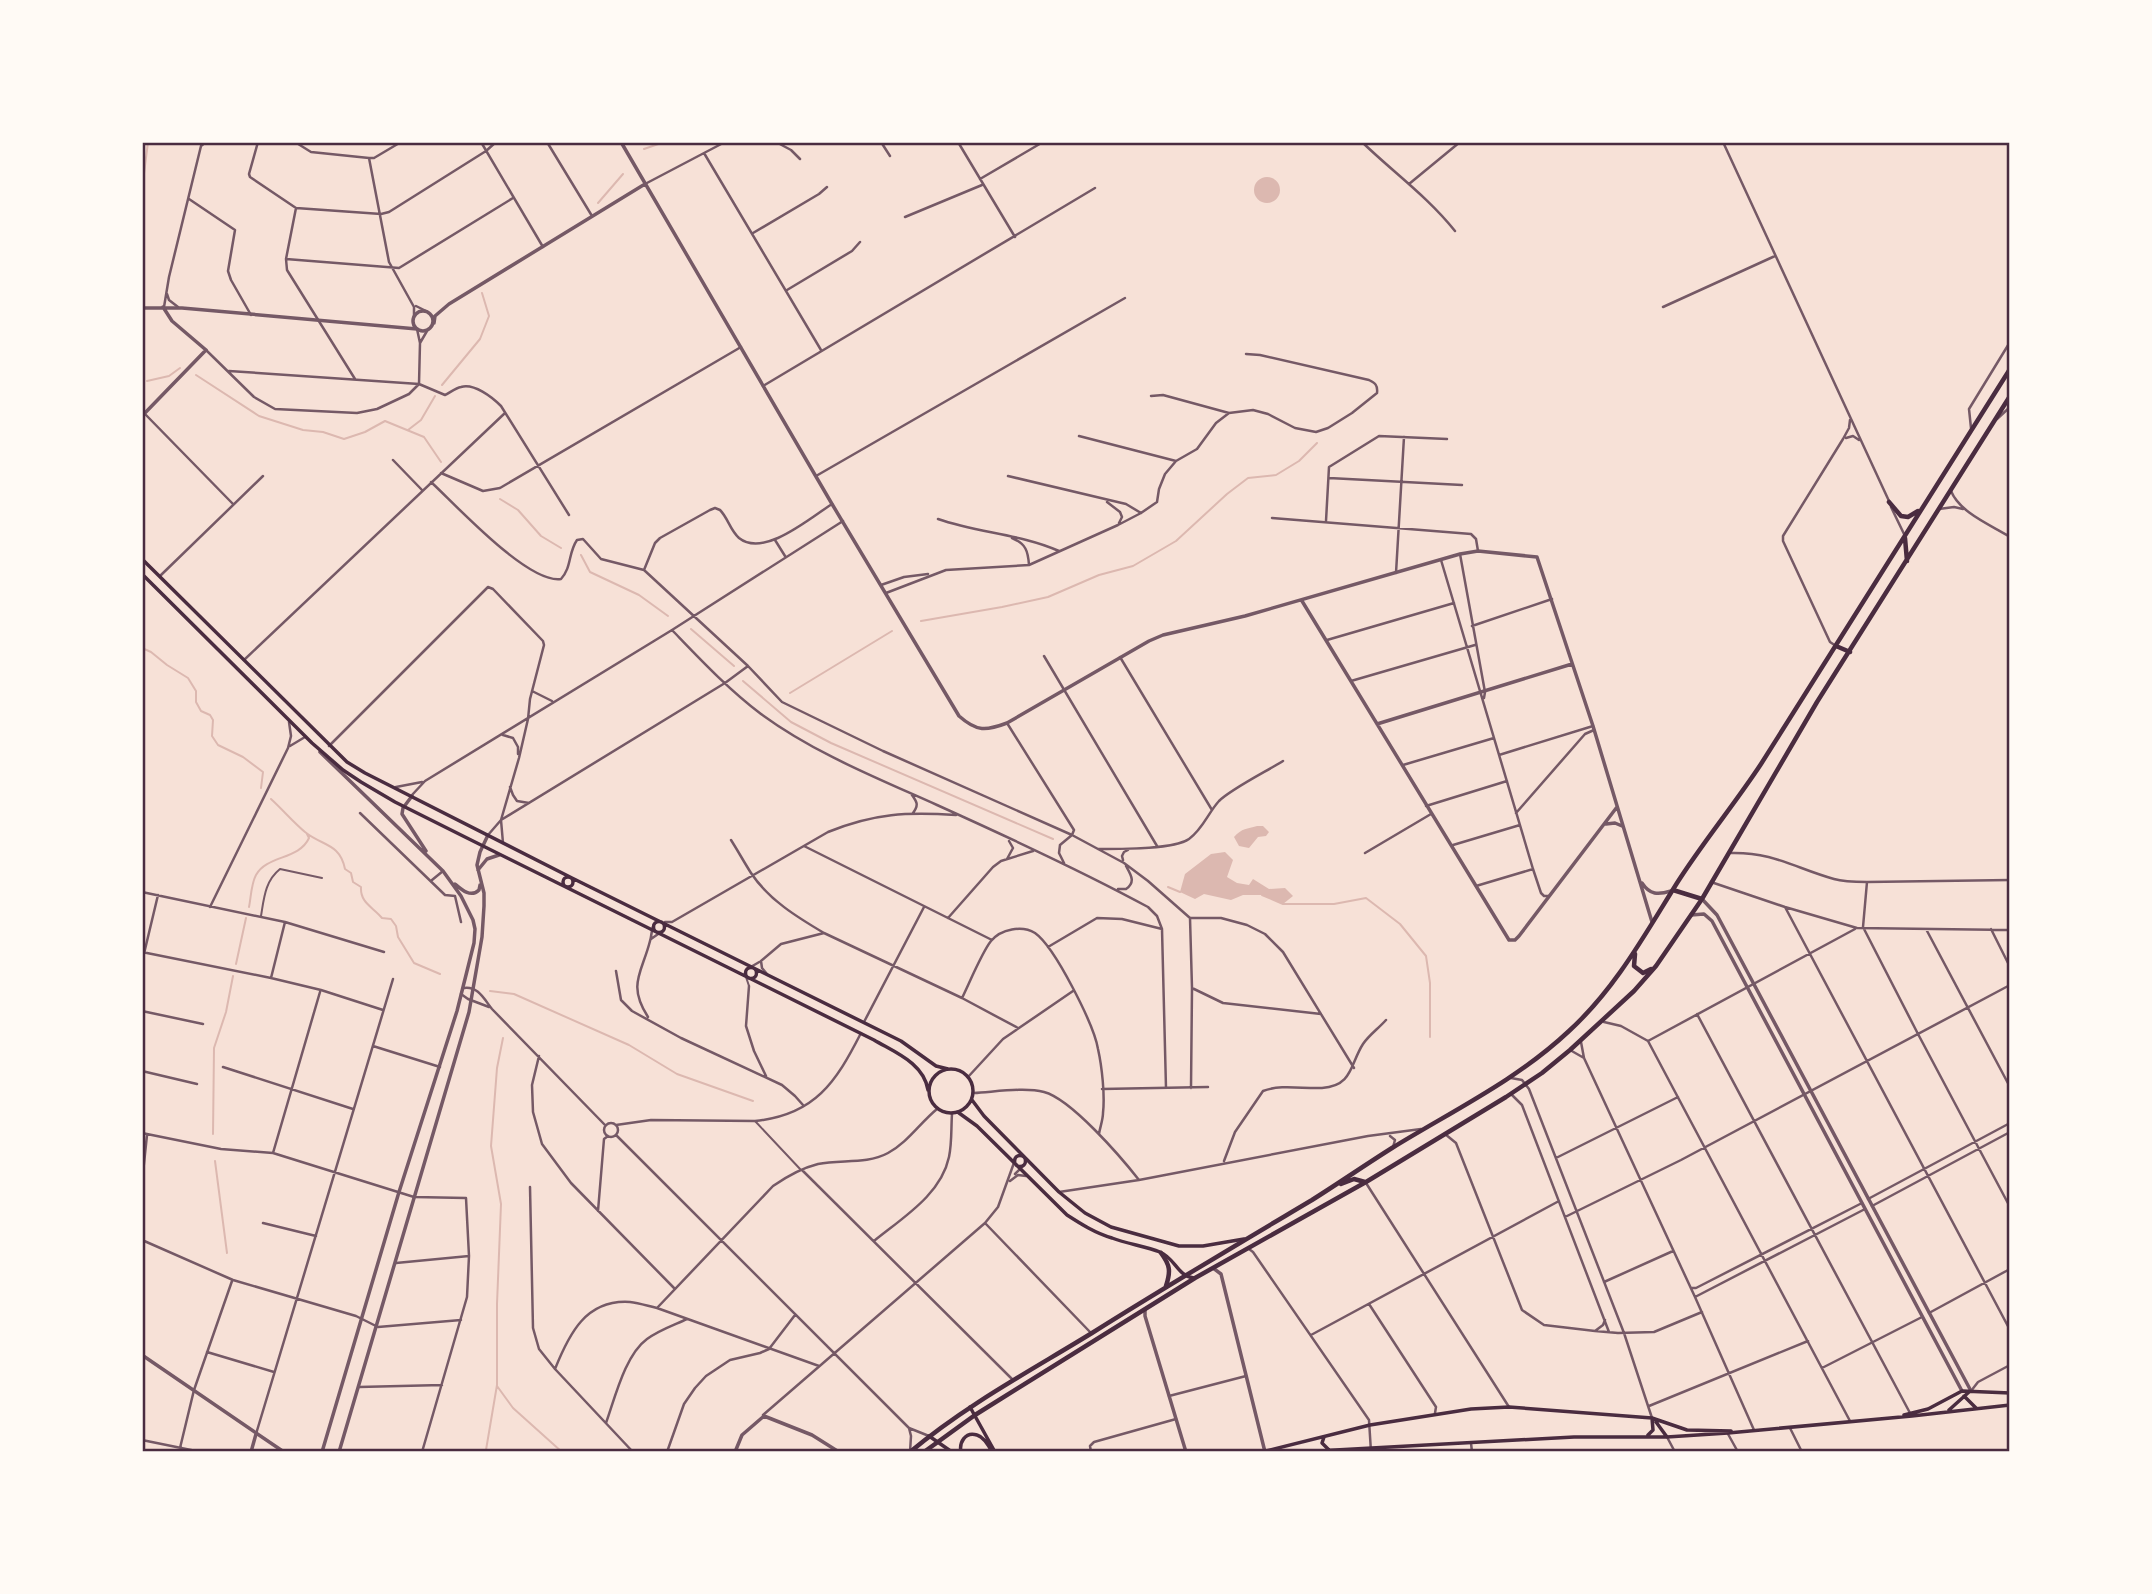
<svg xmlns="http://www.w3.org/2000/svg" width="2152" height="1594" viewBox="0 0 2152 1594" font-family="'DM Sans',sans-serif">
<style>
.water{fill:#dcb8b0}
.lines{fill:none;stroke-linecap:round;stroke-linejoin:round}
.stream{stroke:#dcb8b0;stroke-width:2}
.service{stroke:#755966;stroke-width:2}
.minor{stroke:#755966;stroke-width:2.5}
.tertiary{stroke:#755966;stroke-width:3.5}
.secondary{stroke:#4a2c40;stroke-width:3.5}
.primary{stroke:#4a2c40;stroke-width:4.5}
.neatline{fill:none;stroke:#4a2c40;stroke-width:2.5}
</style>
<rect width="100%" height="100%" fill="#f7e1d7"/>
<path class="water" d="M1254 190a13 13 0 1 1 26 0a13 13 0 1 1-26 0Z
M1257,826H1263L1269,832L1266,836L1258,837L1249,848L1239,846L1234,837C1242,828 1247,829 1257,826Z
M1225,852L1233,860L1227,877L1237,883L1249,885L1253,879L1269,889L1285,888L1293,896L1283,904L1263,895H1243L1231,900L1204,894L1195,899L1180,892L1185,874L1211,854Z"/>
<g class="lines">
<path class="stream" d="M644,149L664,142
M142,189L148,142
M598,203L623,174
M196,375L259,416L303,430L323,432L344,439L365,432L385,421L424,437L441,462
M147,381L169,376L180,368
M442,385L480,339L489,316L482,293
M408,430L421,420L435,396
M500,499L518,510L541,536L561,548
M581,555L590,572L639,595L668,616
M921,621L1002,607L1048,597L1099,575L1133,566L1176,541L1227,494L1248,478L1276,475L1299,461L1317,443
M691,629L734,666
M142,648L151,652L167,665L188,678L196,691V702L201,711L210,715L213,720L212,736L218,745L243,757L263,772L261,788
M743,681L791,722L831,743L1053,839
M790,693L892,631
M271,799C283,810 293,822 305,832C322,846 340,843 345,869L351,873L353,882L361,887C360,903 373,907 382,918L391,919L396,926L398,937L414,963L440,974
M1168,887L1180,892
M1262,895L1283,904H1334L1366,898L1400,924L1426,956L1430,983V1037
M249,907C251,898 251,884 256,875C267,855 299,860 309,838L307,834
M236,964L246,918
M490,991L514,994L629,1045L677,1074L753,1101
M213,1134L214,1048L226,1012L233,976
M215,1161L227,1253
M497,1386L513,1408L562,1452
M486,1450L497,1385V1304L501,1204L491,1146L497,1068L503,1038"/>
<path class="service" d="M261,916C264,898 265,881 280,869L322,878
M745,974L749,986
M755,1121L801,1170"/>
<path class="minor" d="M258,142L249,174L250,177L296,208L381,214L389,212L486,151L496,142
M295,142L311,152L369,158H374L401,142
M481,142L543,247
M547,142L592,216
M776,142L791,150L800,159
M881,142L890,156
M958,142L1015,237
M1362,142C1393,172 1428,197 1455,231
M1723,142L1889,501
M704,153L821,350
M369,158L389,262L414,307V317
M980,179L1043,142
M645,184L725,142
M1409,184L1460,142
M189,199L235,230L228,271L231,280L251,315
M296,208L286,259L287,270L355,379
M905,217L982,185
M753,233L819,194L827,187
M286,259L399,268L513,198
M787,290L852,251L860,242
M167,294L169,300L178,307
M416,306L426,311
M164,307L169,277L201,146L206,142
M1663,307L1775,256
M417,329L420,343L419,384
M420,343L427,331
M206,350L254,397L275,409L357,413L377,409L409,394L419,384
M229,371L419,384L445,395C450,393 455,388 461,387C474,383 492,397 501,406L569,515
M763,386L1095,188
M1151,396L1163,395L1229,413
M145,414L233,504
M1997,419L2010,407
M1971,428L1969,409L2010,342
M1079,436L1176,461
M1846,438L1853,436L1859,440
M393,460L422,490
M441,473L483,491L500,488L741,347
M816,476L1125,298
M1008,476L1126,504L1141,513
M1329,478L1462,485
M431,482C456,505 528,584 561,579C572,567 568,553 577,540L583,539L601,559L644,570L748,666L782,702L883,751L1072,835L1124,863L1148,881L1190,918L1192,988L1191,1088
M1951,491C1960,513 1991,525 2010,537
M1107,502L1120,512L1122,517L1119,523
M1891,507L1905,536
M1939,509L1954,507L1963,509
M1272,518L1471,534L1476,539L1478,551
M938,519C978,533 1021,534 1059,551
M1326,521L1329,467L1379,436L1447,439
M1012,538C1026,544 1028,551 1029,565
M775,540L785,556
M1460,554L1485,692L1484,698
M1441,560L1533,869L1541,893L1544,896H1549
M644,570L655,543L660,538L710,510L715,508L720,510C728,518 730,530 739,538C764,558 810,518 832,504
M1396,573L1404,437
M160,576L263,476
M881,585L904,577L928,574
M886,593L946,570L1029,565L1118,525L1141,513L1157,502L1159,489L1165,474L1176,461L1197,449L1216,423L1229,413L1253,410L1268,414L1295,428L1316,432L1328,428L1352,413L1377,393C1378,385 1375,383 1369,380L1260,355L1246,354
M1472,626L1552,599
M672,630C700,659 728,689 761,714C814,753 877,778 937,805C1008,837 1080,870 1148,907L1157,916L1162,929L1166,1088
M1327,640L1454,603
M1836,646L1830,642L1783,541V536L1843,439L1849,428L1850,420
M1044,656L1157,846
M1120,657L1212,810
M244,660L505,413
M1351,681L1475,645
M532,691L552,701
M1007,723L1074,830L1072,835L1060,845L1059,853L1064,863
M503,735L513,738L518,747V754
M290,746L305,737
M329,746L488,587L493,589L543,641L544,645L530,699L528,719L519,758L501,820L503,843
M1499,755L1593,726
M1403,765L1494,738
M396,787L422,782
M510,787L513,795L517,801L529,803
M412,795L425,781L672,630L843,521
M912,795C917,802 919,805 913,813
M1426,806L1507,781
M360,813L445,895L455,896L461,922
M1516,813L1585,734L1594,730
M488,835L501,820L725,683L748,666
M731,840C738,851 744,862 751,873C769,900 797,917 824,933L962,998L1018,1028
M1453,845L1520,825
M804,846L992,940
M1098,849C1118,849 1173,850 1189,839C1203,829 1208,813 1219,801C1231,789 1267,771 1283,761
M1365,853L1431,814
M1731,853C1773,852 1795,868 1834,879C1844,882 1856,882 1867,882L2010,880
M1007,859L1013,848L1009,841
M1123,860L1122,856L1124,852L1128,850
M432,880L443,871
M1711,882L1785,907L1857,928L2010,930
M1867,882L1863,927L1918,1034L2010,1207
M1476,886L1533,869
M1118,889H1126C1136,882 1131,875 1126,866
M142,892L285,922L384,952
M210,907L288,748L291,736L289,722
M1785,907L2010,1330
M948,918L993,867L1001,861L1033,851
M1191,918H1221L1247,925L1265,934L1283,952L1354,1068
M285,922L271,978L321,990L383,1010
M665,922H672L828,832C875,813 907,812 956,815
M1926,929L2010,1087
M1991,929L2010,967
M651,939L661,932
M1048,947L1097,918L1122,919L1162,929
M142,952L271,978
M761,961L762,968L767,974
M142,962L158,895
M749,968L761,961L781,944L824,933
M616,971L621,1000L632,1011L681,1038L782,1085L795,1096L803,1105
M749,986L746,1026L754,1051L766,1076
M464,988C478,986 484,999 492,1009L605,1125
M1192,988L1223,1003L1321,1014
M461,994L468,999L489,1007
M962,998C969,984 982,952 991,941C1001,929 1022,925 1035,933C1055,947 1094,1025 1098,1049C1102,1067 1105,1095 1103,1113C1103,1120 1100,1127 1099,1134
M142,1011L203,1024
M1697,1014L1910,1413
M648,1017C627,984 642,973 650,941C652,935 651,930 654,924
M864,1022L924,907
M1604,1022L1621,1026L1648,1041L1850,1421
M1648,1041L1855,929
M373,1046L440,1067
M1570,1050L1584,1058L1581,1042
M539,1056L532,1085L533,1112L542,1144L571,1183L675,1289
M1584,1058L1695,1297L1754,1430
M223,1067L353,1109
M142,1071L197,1084
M968,1077L1003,1039L1073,991
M1511,1078L1522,1080L1529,1089L1624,1333L1652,1418
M1102,1089L1208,1087
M974,1093C994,1092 1025,1087 1044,1092C1071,1099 1121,1157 1139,1180
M1512,1095L1522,1105L1609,1332
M604 1130a7 7 0 1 1 14 0a7 7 0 1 1-14 0Z
M616,1125L651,1120L755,1121C815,1115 836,1082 861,1033
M142,1133L221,1149L273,1153L414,1197L466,1198L469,1256L467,1297L422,1452
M1445,1134L1456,1143L1522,1310L1544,1325L1595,1331
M616,1135L909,1428L929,1436
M1390,1136L1395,1140L1393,1147
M273,1153L320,992
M1556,1158L1678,1097
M1224,1161L1235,1132L1263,1091C1281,1084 1303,1089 1322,1088C1353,1086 1350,1064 1363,1044C1369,1035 1379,1028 1386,1020
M802,1170L1013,1380
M1015,1174L1024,1165
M1010,1181L1018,1175L1026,1176
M142,1182L147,1135
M1366,1183L1509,1407
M530,1187L533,1328L539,1349L555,1369L633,1452
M1059,1192L1139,1180L1368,1136L1421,1129
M1868,1199L2010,1123
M1872,1206L2010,1132
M598,1211L604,1139L608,1136
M1565,1217L1681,1160L2010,985
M263,1223L316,1236
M985,1223L1091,1333
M142,1240L233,1280L356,1316L378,1327L461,1320
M874,1241C902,1218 941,1195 949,1157C952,1143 951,1129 952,1114
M1249,1249L1253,1252L1369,1420L1371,1452
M396,1263L469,1256
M1604,1282L1673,1251
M1691,1288H1696L1862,1203
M1695,1297L1865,1209
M1369,1304L1436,1407L1435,1413
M657,1308L773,1186C786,1177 802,1168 818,1164C841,1159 866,1165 888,1153C907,1143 920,1123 937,1109
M1929,1313L2010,1269
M1605,1320L1603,1325L1595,1331L1618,1333L1654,1332L1702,1312
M1311,1335L1559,1201
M207,1352L274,1372
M1822,1368L1922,1317
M555,1369C569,1334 586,1299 630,1302C639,1303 648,1306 657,1308L819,1366
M359,1387L442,1385
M1971,1391L1978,1382L2010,1365
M1169,1396L1246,1376
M1649,1406L1808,1341
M763,1415L985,1223L998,1207L1015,1160
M606,1423C615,1398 625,1355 647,1339C659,1330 674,1325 687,1319
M909,1428L911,1436L910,1452
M1790,1428L1802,1452
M256,1434L393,979
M1728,1434L1738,1452
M1667,1437L1675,1452
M142,1440L196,1451
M1471,1443L1472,1452
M180,1448L194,1390L232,1281
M667,1452L684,1404L695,1388L706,1376L730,1360L760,1353L769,1349L795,1315
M1091,1452L1090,1446L1094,1442L1176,1419"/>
<path class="tertiary" d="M621,142L832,504L959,716C977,732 986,731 1007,723L1149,641L1163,635L1245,616L1460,554L1478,551L1537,557L1593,726L1652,922
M142,308H182L417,329
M413 321a10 10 0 1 1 20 0a10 10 0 1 1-20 0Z
M434,323L435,316L449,304L645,184
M142,416L206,350L172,321L163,307
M1302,601L1509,940H1515L1519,936L1617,807
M1377,724L1572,664
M320,752L443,871L461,896L473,920L475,929L474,943L457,1011L399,1192L322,1452
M412,796L403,808L402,814L426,851
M1606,824L1615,823L1622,826
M478,870L487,859L499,855
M1642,883C1650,895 1658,895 1671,891
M455,884C462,890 471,898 479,890L480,885
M1702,899L1717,915L1971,1391
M1691,915L1704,914L1712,921L1962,1391
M1213,1268L1221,1274L1265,1452
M1145,1310V1316L1186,1452
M142,1355L284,1452
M251,1452L256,1434
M339,1452L469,1012L482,937L484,906V893L477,865L480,852L488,835
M735,1452L742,1435L764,1416L812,1435L839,1452"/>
<path class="secondary" d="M142,559L347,762L365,773L572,878L901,1041L936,1066L948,1069
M142,574L312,743L343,770L361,782L395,802L469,839L874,1040C894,1052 924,1063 928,1090
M563 882a5 5 0 1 1 10 0a5 5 0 1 1-10 0Z
M653.5 927a5.5 5.5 0 1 1 11 0a5.5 5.5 0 1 1-11 0Z
M745.5 973a5.5 5.5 0 1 1 11 0a5.5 5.5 0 1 1-11 0Z
M929 1091a22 22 0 1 1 44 0a22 22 0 1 1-44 0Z
M972,1100L984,1116L1059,1192L1085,1213L1111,1227L1179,1246H1203L1244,1239
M959,1113L977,1126L1067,1215C1081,1224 1095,1233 1112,1238C1127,1244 1145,1246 1160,1252C1175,1258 1178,1277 1194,1278
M1014.5 1161a5.5 5.5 0 1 1 11 0a5.5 5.5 0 1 1-11 0Z
M1964,1396L1976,1408
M970,1407L995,1452
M1949,1410L1969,1392
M1904,1415L1928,1409L1962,1391L2010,1393
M1656,1422L1667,1437
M1648,1435L1653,1430L1652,1418
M929,1436L952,1452
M1324,1437L1322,1443L1329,1450
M961,1452C959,1443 965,1431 977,1435C984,1437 989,1446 992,1452
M1262,1452L1370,1425L1471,1409L1509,1407L1652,1418L1687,1430L1731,1431
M1299,1452L1574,1437H1667L1728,1433L1912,1416L2010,1405"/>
<path class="primary" d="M1889,502L1901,516L1908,517L1918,511
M1905,538L1907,561
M1836,646L1850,652
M1673,890L1702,899
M1635,954L1634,966L1643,973L1651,969
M1341,1184L1354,1179L1365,1182
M1161,1253C1170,1265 1171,1271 1166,1286
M910,1452C966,1405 1030,1371 1092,1333C1165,1287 1238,1244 1312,1200C1339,1183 1365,1165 1392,1148C1452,1111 1517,1080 1569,1031C1615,989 1644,936 1677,883C1703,842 1734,805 1761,764L2010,369
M924,1452L975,1415L1195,1278L1366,1182L1506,1097L1542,1073L1570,1050L1634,991L1656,966L1702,899L1817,702L2010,396"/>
</g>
<rect width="2152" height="1594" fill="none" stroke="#fffaf5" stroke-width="287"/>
<rect x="144" y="144" width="1864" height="1306" class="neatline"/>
</svg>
